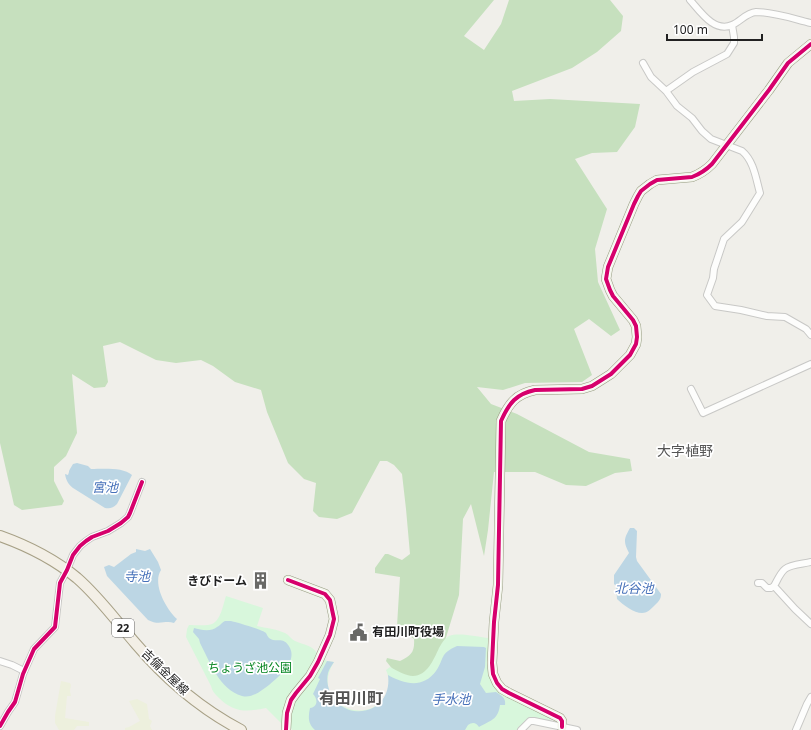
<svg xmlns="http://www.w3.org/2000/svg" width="811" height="730" viewBox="0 0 811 730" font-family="'Noto Sans','Noto Sans JP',sans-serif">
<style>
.farmland{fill:#edf0dd}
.forest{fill:#c6e0be}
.park{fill:#d8f7dc}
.water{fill:#bcd6e4}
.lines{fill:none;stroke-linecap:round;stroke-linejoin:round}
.street-casing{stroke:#c8c8c6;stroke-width:8}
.secondary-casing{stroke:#969b80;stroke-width:10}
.primary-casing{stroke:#a7a086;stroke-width:12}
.street{stroke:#fdfdfc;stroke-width:6}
.secondary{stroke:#f3f5ec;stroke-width:9}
.primary{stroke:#f3efe6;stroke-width:10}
.cycleway-casing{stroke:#fff;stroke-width:6}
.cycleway{stroke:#d6006c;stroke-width:4}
.labels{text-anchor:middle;stroke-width:3.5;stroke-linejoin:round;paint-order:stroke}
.shield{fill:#fff;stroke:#646464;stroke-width:1}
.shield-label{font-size:11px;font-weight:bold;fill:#212121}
.poi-label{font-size:12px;font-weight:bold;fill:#212121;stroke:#fff;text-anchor:end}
.park-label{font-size:12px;fill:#058521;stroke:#fff}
.street-label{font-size:12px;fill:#212121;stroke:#fff}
.water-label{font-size:13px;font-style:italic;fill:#4670b9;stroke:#fff}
.quarter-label{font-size:14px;fill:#545454;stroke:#fff}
.district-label{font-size:16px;font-weight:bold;fill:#545454;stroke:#fff}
</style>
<rect width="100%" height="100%" fill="#f0efea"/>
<path class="farmland" d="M61,681L70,683L71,685L70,691L71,696H67L65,718L89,722V726H77L74,730H59L55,723V716Z
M137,699L147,704L149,719L152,721L150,726L152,730H125V728L129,727L140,721L129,701Z"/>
<path class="forest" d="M0,0H494L464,36L484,50L501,24L509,0H610L623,16L621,31L597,52L572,68L512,91L514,101L550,99L640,104L635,127L617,152L592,153L575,159L607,209L595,249L598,282L620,330L611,336L589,319L574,329L592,375L582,382L525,383L503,390L477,387L491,404L517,414L589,452L630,459L632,471L615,473L586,486L566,485L535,472H494L488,530L484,556L471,504L463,519L459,595L444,644L430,668L420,676L412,678L394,671L386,661L387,658L400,661C411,656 415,652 414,639L397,626L400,577L375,573V568L385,554H388L402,560L410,554L406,509L402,474L394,465L387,461H380L352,513L337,519L319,517L313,511L316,483L304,479L288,463L267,412L261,390L235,382L213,366L201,360L176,363L156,360L120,342L103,346L108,382L105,387L94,388L72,374L77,433L66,456L54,467V481L64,501L62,505L22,510L14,505L0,443Z"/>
<path class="park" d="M226,596L263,608L257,626C266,628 276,629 285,633C289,635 291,639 295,641C303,645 314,645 318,655L327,661L334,662C308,703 369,730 387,693C390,685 389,677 386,670L390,667C396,670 406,676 413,676C427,676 434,659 439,648C442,643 444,639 449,636C459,632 478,637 489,638L488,669L493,683L552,717L551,721C532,716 531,716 517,730H292L291,728L281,723L266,708C247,712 234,713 219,698C215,694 212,691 211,686L186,637L187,629L189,625C195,625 208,626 212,624C221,620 223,605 226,596Z"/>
<path class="water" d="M77,463L88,466L91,469C103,469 123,467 132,475L117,504C113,508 110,509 105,508L73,488C68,484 66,480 65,474L68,475L69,472V471L70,469L73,464Z
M630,528H634L637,531L636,557L637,561L661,594C661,599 659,601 656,604C652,608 648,613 642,613C634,613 623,605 617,599L616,586L614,584V575L629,553C623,541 624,539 630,528Z
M136,549L145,551L150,549L158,562L161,570C152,584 166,609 177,619L174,623C165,620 159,626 148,620L107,576L104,567L109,565L114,567L131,554L136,552Z
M225,621C228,621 229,621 231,621C236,622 263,630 266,633C267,635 268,637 269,638C277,644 283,635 290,648C297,663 278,677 269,685C262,690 252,699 242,696C219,689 210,662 200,643L199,639L193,632L194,628C201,630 211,632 217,627C221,625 221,623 225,621Z
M457,646L484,647L486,648L485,667L480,684L486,693L496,692C502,696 506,698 505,705H500C498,720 491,720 479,727C476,722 472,722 468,725L465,730H315C308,724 308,717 310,708C318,707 318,699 313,694L320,679L318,678L327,661L334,662C332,665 329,669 328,673C324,690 337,709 354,711C377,714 391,696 388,675C404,684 423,689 436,671C445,658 439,654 457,646Z"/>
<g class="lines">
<defs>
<path id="street" d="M690,0C700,11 714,33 732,25C741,21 746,13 756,12C774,12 794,19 811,23
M643,63L651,77L666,91L677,106L692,118L702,131L711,139L742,151C754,161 756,179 760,193L742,222L724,239L714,269L713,278L707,295L715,306L741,310L767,316L785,317L806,329L811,335
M666,91L693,72L727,54L734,43V37L732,25
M691,389L703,413L811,364
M758,583H762L767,588H771L774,586L795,609L811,624
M774,586C777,581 780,573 785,569C791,564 803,564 811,562
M0,661L12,665L24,671
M0,726L8,712L15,702L23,674L34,649L55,627L60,583L67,570L73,555L80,546L86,541L92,537L108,531L121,523L128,517L130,513L142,482
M521,730L530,721H534L577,730
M796,730L807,704L811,697"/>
<path id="secondary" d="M562,727V721L560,718L509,693L502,689L497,683L493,674L492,663L494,622L498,585L501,421C509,403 516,394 535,390L582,389L592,386L611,374L630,355L636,344L637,337L636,326L633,320L613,296L610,290L606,279L608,267L634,204L638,196L641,191L650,184L657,180L692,177C700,174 706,170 712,164L769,90L788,63L811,44
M286,730L287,713L291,700L296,693L310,676L318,662L330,635L334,619L330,600L325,594L288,580"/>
<path id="primary" d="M0,536C28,546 54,559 77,578C100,598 116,621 136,644C165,678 201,709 241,730"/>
</defs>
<use href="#street" class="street-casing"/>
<use href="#secondary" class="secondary-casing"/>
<use href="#primary" class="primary-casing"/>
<use href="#street" class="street"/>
<use href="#secondary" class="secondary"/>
<use href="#primary" class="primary"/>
<defs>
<path id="cycleway" d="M0,726L8,712L15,702L23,674L34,649L55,627L60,583L67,570L73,555L80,546L86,541L92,537L108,531L121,523L128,517L130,513L142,482
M562,727V721L560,718L509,693L502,689L497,683L493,674L492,663L494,622L498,585L501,421C509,403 516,394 535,390L582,389L592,386L611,374L630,355L636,344L637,337L636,326L633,320L613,296L610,290L606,279L608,267L634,204L638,196L641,191L650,184L657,180L692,177C700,174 706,170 712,164L769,90L788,63L811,44
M286,730L287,713L291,700L296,693L310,676L318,662L330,635L334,619L330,600L325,594L288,580"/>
</defs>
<use href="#cycleway" class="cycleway-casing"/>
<use href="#cycleway" class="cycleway"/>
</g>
<defs>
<symbol id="building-bare" viewBox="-9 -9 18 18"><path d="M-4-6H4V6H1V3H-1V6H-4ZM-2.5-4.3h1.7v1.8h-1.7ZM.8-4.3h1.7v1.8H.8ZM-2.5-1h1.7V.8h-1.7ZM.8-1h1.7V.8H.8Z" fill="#696967" stroke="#fff" stroke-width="2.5" paint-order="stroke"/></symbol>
<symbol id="civic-bare" viewBox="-9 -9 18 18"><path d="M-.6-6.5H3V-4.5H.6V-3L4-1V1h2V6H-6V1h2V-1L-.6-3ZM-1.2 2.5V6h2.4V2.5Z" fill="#696967" stroke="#fff" stroke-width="2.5" paint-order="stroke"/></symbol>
</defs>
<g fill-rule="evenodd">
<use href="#building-bare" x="248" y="568" width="25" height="25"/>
<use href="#civic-bare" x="346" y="620" width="25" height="25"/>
</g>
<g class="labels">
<rect class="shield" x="112" y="619" width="22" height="18" rx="3"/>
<g class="shield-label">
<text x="123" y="632">22</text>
</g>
<g class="poi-label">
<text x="247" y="585">きびドーム</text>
<text x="372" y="636" text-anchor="start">有田川町役場</text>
</g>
<g class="park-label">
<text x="250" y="672">ちょうざ池公園</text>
</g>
<g class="street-label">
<text transform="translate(165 672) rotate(44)" y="4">吉備金屋線</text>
</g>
<g class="water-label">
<text x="105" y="492">宮池</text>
<text x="137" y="581">寺池</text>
<text x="634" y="593">北谷池</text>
<text x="451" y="704">手水池</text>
</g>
<g class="quarter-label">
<text x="685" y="456">大字植野</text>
</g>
<g class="district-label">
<text x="351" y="704">有田川町</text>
</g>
</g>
<path d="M667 34v6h95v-6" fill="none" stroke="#212121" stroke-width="2"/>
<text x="673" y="34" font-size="12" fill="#212121" stroke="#ffffff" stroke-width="3" paint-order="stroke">100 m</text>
</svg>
